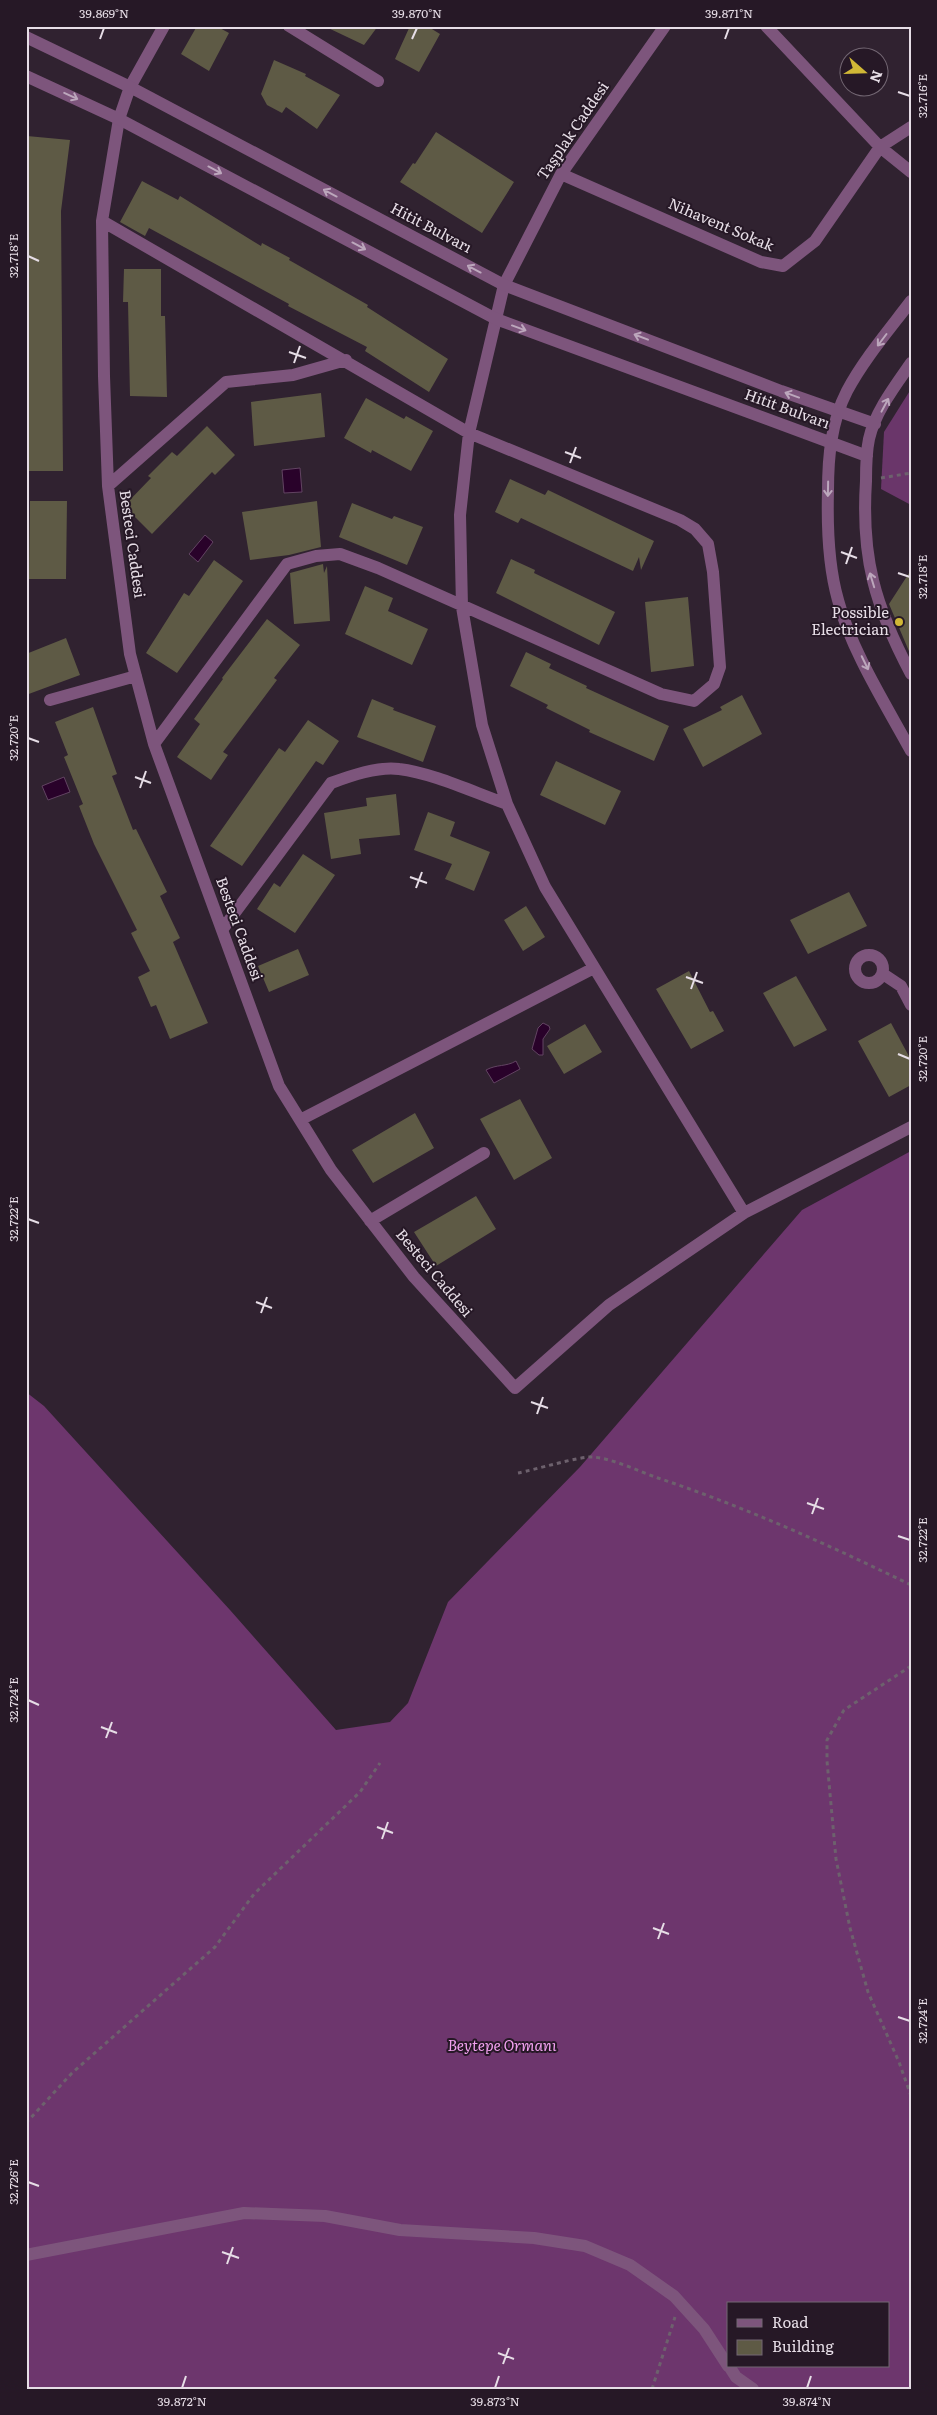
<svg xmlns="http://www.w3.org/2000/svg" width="937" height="2415" viewBox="0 0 937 2415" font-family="Literata,serif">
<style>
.green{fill:#6a366a}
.forest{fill:#6d366d;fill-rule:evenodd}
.water{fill:#29022a;stroke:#624462}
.building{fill:#5e5a45}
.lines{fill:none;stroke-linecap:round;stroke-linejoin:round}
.path{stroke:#6d616d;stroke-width:3;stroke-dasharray:4 4;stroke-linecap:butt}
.minor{stroke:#7d557c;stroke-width:12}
.tertiary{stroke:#7d557c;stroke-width:12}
.oneway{stroke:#bca7bc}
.ticks{fill:none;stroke:#e6dde6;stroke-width:2}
.poi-dot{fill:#d0b736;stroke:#261826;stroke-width:2}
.labels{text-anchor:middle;stroke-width:4;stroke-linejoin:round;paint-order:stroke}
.street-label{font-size:15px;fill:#e6dde6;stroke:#261826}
.poi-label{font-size:15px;fill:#e6dde6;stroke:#261826;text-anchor:end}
.park-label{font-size:15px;font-style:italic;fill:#f2a1f0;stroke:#261826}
.neatline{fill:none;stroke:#e6dde6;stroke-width:2}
.ticks-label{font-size:12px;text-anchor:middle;fill:#e6dde6}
</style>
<rect width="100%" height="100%" fill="#302230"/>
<path class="green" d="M911,389V505L881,489L884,432Z"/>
<path class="forest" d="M911,1151V2389H26V1392L44,1406L230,1610L336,1730L390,1722L408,1703L448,1602L580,1467L802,1210ZM728,2304H888V2366H728Z"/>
<path class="water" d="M300,468L302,492L284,493L282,470Z
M205,535L213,542L198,562L189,554Z
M64,777L70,792L48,800L42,786Z
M543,1023L549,1026L550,1029L543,1039V1055H539L532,1049L538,1028Z
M516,1061L520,1069L494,1083L486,1070C497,1064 506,1067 516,1061Z"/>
<path class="building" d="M197,26H216L229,33L209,71L181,54Z
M324,26H378L364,45Z
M410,26H427L440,34L419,72L395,59Z
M274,60L306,74L305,76L340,95L317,129L286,107L282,113L267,105L261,94Z
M436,132L514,182L482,233L400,182L413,163L415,164Z
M27,136L70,140L61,211L63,471H26Z
M142,181L178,200L180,196L261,246L262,243L290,258L289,260L368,305L367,307L448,359L429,392L365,351L367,347L288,306L289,304L149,228L145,236L120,222Z
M124,269H161V316H165L167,397L130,396L128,302H123Z
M321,393L325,437L254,446L251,402Z
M366,398L404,419L406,416L433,431L411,471L372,450L371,453L344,438Z
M207,426L235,455L215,475L212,472L152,534L124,506L151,478L148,476L172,452L177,456Z
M510,479L545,495L548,490L654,541L641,570L639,557L633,571L521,518L518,523L495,512Z
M30,501H67L66,579H29Z
M317,501L321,547L289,555L250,560L242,512Z
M352,503L392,519L394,516L423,527L407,565L339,537Z
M511,559L535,570L534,573L615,612L599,645L496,593Z
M214,560L243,581L177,673L146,653L184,593L189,596Z
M323,564L324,573L327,566L330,621L294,624L290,573Z
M911,570V656L889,604Z
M365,586L393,598L388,611L428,629L412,665L345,634Z
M688,597L694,666L651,672L645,602Z
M267,619L300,645L274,678L277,680L223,752L228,755L211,780L177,757L200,724L194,719L223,679L222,678Z
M66,638L80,675L26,695V654Z
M526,652L551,664L549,668L587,686L586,688L669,726L654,761L589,732L590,730L546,708L548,705L510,686Z
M742,695L762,734L703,767L683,729L722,710L720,707Z
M372,699L394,708L393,710L436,726L423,762L357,737Z
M93,707L117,774L112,776L133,830L136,829L167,892L160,896L180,938L173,942L208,1023L170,1039L156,1005L151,1007L138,977L150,971L131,933L137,930L94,844L79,806L83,804L64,757L68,755L55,722Z
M308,720L339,741L323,765L316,761L242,866L210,846L279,748L285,752Z
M556,761L621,791L605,825L540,795Z
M396,794L400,835L359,839L361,854L331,859L324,813L367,806L366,798Z
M428,812L455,822L450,836L490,852L474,891L445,879L452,864L414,850Z
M303,854L335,875L295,933L257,909L274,883L280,887Z
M849,892L867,926L808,954L790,920Z
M526,906L545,937L523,951L504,920Z
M298,949L309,975L269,992L258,966Z
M689,971L710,1012L713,1011L724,1031L691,1049L656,989Z
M796,976L827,1030L794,1047L763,993Z
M891,1023L911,1060V1085L889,1097L858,1041Z
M585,1024L602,1052L564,1074L547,1046Z
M520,1099L552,1158L514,1180L480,1119Z
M415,1113L434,1148L373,1183L352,1150Z
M476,1196L496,1229L436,1266L414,1232Z"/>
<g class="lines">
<path class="path" d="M881,478L911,473
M518,1473C534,1470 580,1456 593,1457C614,1459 638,1471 658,1478C745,1507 829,1545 911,1585
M911,1666L844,1710L827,1740V1761L836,1859L850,1928L868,1992L899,2062L911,2096
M26,2123L72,2073L215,1947L254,1894L360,1792L380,1763
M652,2389L675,2317"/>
<path class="minor" d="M289,26L378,81
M665,26L561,174L504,285L469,433L460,515L462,607L482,725L507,804L545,887L744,1213L911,1127
M766,26L880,147L911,172
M130,87L164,26
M119,119L102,221L104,376L108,486L130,654L154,744L279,1086L331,1170L414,1277L515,1388L609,1305L744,1213
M561,174L761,262L783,266L815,241L880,147L911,127
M102,221L469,433L680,520L695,529L708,544L713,572L720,667L714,684L694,701L661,694L378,568L340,554L316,556L287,564L154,744
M108,486L226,382L293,375L346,360
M50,700L136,676
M222,930L331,783C350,776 378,766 399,769C433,773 475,793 507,804
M855 969a14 14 0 1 1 28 0a14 14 0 1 1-28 0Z
M883,974L901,986L911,1005
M300,1120L594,968
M370,1221L484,1153
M26,2255L244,2213L325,2216L400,2230L534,2238L585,2246L630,2265L674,2296L704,2329L728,2366
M729,2366L736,2377L753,2389"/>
<path class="tertiary" d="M26,37L130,87L504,285L781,391L875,424
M26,76L119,119L496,319L867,456
M119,119L130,87
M911,301C889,330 864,359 847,391C831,422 828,457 828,491C827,527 828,565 838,600C851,650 886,705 911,751
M911,363C895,386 875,412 869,439C866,453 866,468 866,481C861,558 875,606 911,674"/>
</g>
<defs><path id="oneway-shaft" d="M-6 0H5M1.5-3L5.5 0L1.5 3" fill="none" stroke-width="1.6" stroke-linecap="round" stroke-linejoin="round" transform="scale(1.25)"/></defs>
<g class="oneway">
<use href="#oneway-shaft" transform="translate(71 96) rotate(25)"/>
<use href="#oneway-shaft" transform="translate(215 170) rotate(28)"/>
<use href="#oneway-shaft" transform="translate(330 193) rotate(-152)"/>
<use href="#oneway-shaft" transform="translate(359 246) rotate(28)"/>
<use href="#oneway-shaft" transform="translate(474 269) rotate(-152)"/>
<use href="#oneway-shaft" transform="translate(519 328) rotate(20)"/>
<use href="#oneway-shaft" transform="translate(641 337) rotate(-159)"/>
<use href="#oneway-shaft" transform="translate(882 340) rotate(127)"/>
<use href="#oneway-shaft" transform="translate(792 395) rotate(-160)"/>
<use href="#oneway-shaft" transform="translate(885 405) rotate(-62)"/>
<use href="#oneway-shaft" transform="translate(828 489) rotate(91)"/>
<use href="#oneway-shaft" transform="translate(872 580) rotate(-107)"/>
<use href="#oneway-shaft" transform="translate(865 663) rotate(64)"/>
</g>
<path class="ticks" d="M100,39L104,28M412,39L417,28M725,39L729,28M898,92L910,96M28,256L39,261M289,352L306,358M294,363L300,346M565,452L581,458M570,463L576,447M841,552L857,558M846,564L852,547M898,573L910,577M28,738L39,742M135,777L151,783M140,788L146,771M410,877L427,883M416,888L422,872M686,977L703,983M691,989L697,972M898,1054L910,1059M28,1219L39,1223M256,1302L272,1308M261,1313L267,1297M531,1402L548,1408M537,1414L543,1397M807,1503L824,1509M812,1514L818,1498M898,1536L910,1540M28,1700L39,1705M101,1727L117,1733M106,1738L112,1722M377,1827L393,1833M382,1839L388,1822M653,1928L669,1934M658,1939L664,1923M898,2017L910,2021M28,2182L39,2186M222,2252L239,2258M227,2264L233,2247M498,2353L514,2359M503,2364L509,2348M182,2388L186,2376M495,2388L499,2376M807,2388L811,2376"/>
<circle class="poi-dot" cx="899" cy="622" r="5"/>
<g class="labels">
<g class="street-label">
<text transform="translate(573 131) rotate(-56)" y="5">Taşplak Caddesi</text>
<text transform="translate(721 225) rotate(23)" y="5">Nihavent Sokak</text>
<text transform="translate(431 228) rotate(28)" y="5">Hitit Bulvarı</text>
<text transform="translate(787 409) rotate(20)" y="5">Hitit Bulvarı</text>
<text transform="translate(132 544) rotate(82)" y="5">Besteci Caddesi</text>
<text transform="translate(239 929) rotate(70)" y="5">Besteci Caddesi</text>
<text transform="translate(434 1273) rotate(50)" y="5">Besteci Caddesi</text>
</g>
<g class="poi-label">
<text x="889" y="618">Possible<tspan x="889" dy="17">Electrician</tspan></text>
</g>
<g class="park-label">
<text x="502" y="2051">Beytepe Ormanı</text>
</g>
</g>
<rect width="937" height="2415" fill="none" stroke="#261826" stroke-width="55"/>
<rect x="727" y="2302" width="162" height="65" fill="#261826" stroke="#736773"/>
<rect x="737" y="2319" width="25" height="8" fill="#7d557c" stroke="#736773"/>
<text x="772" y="2328" font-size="15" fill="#e6dde6">Road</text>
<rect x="737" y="2340" width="25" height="15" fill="#5e5a45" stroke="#736773"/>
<text x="772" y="2352" font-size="15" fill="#e6dde6">Building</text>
<g transform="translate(864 72) rotate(110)"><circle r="24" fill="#261826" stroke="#736773"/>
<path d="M0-4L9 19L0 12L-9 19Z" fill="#d0b736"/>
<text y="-8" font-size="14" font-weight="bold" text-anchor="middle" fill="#e6dde6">N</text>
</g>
<rect x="28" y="28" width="882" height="2360" class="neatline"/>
<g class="ticks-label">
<text x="104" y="18">39.869°N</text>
<text x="417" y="18">39.870°N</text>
<text x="729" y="18">39.871°N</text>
<text transform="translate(923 96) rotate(-90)" y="4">32.716°E</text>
<text transform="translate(14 256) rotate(-90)" y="4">32.718°E</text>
<text transform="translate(923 577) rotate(-90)" y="4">32.718°E</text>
<text transform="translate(14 738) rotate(-90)" y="4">32.720°E</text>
<text transform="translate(923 1059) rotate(-90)" y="4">32.720°E</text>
<text transform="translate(14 1219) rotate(-90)" y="4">32.722°E</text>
<text transform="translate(923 1540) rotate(-90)" y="4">32.722°E</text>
<text transform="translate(14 1700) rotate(-90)" y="4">32.724°E</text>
<text transform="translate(923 2021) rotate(-90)" y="4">32.724°E</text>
<text transform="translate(14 2182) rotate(-90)" y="4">32.726°E</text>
<text x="182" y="2406">39.872°N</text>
<text x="495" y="2406">39.873°N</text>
<text x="807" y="2406">39.874°N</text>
</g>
</svg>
